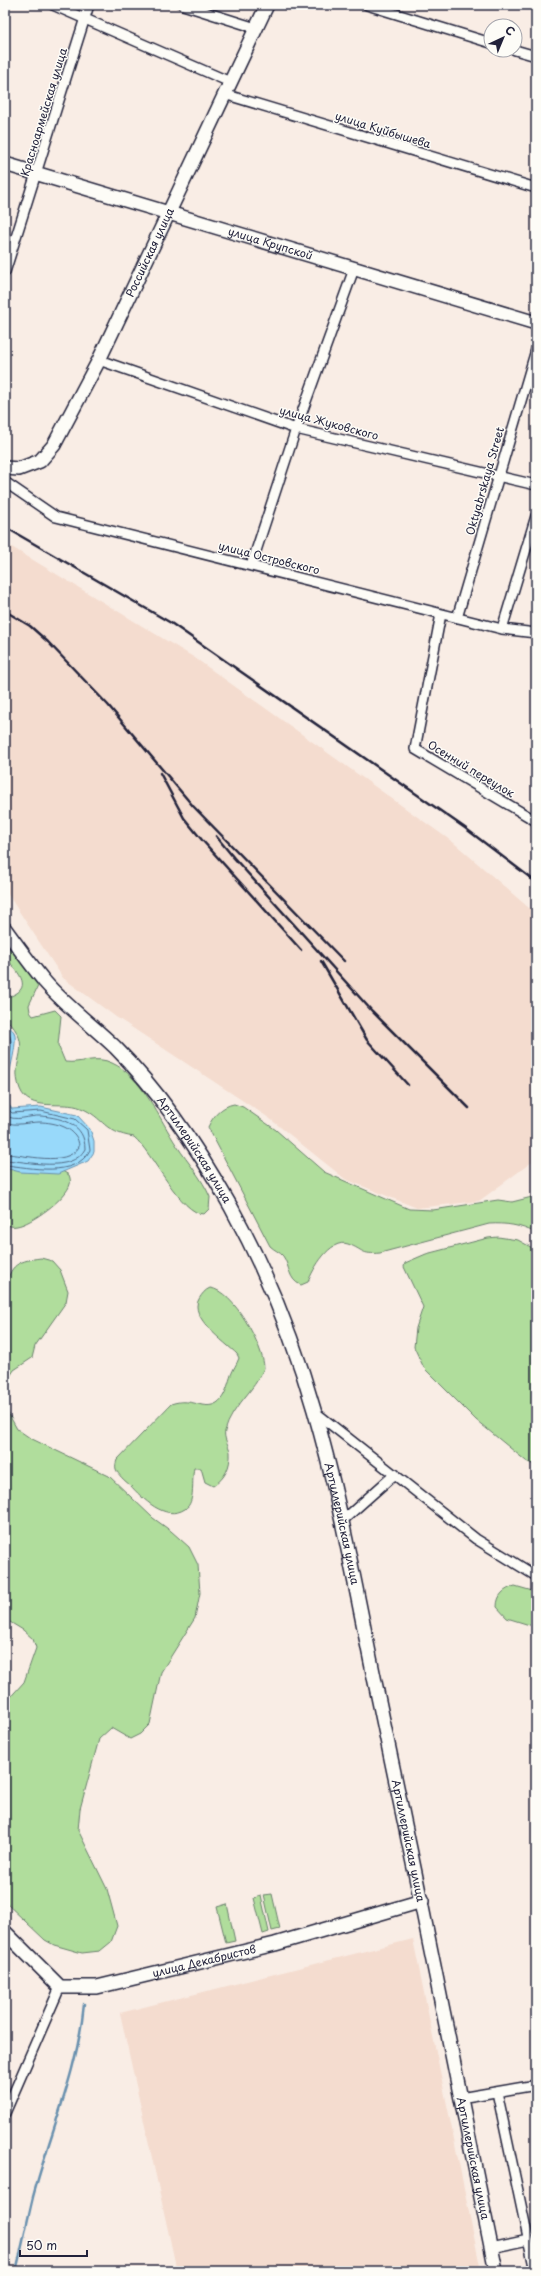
<svg xmlns="http://www.w3.org/2000/svg" width="541" height="2276" viewBox="0 0 541 2276" font-family="'Playpen Sans',sans-serif">
<style>
.built{fill:#f4dccf}
.green{fill:#b0dd9c;stroke:#69806c}
.water{fill:#98d9fa;stroke:#6990ae}
.lines{fill:none;stroke-linecap:round;stroke-linejoin:round}
.shore{stroke:#516b87;stroke-width:1}
.stream{stroke:#6990ae;stroke-width:2.5}
.street-casing{stroke:#22223b;stroke-width:12}
.secondary-casing{stroke:#22223b;stroke-width:16}
.street{stroke:#fdfcf7;stroke-width:9}
.secondary{stroke:#fdfcf7;stroke-width:13}
.rail{stroke:#22223b;stroke-width:2.5}
.labels{text-anchor:middle;stroke-width:3;stroke-linejoin:round;paint-order:stroke}
.street-label{font-size:11px;fill:#22223b;stroke:#fdfcf7}
</style>
<rect width="100%" height="100%" fill="#f9ede5"/>
<filter id="ink" filterUnits="userSpaceOnUse"><feTurbulence type="fractalNoise" baseFrequency=".025" numOctaves="2"/><feDisplacementMap in="SourceGraphic" scale="8" xChannelSelector="R" yChannelSelector="G"/><feConvolveMatrix kernelMatrix="1 2 1 2 8 2 1 2 1" color-interpolation-filters="sRGB"/></filter>
<g filter="url(#ink)">
<path class="built" d="M5,543L195,658L454,843L536,914V1159L479,1201L417,1208L345,1179L269,1118L116,1017L63,978L5,890Z
M413,1939L481,2271H177L120,2013Z"/>
<path class="green" d="M10,948L16,950L38,986L29,1005L30,1012L33,1016L55,1010L61,1016L58,1045L65,1062C81,1064 96,1055 112,1063C142,1076 160,1120 177,1146C188,1163 202,1178 210,1197L209,1209L204,1214C181,1215 152,1152 134,1137C102,1132 105,1118 81,1108C63,1100 29,1113 20,1089C8,1059 37,1048 5,1018V994L11,996C35,987 15,969 6,958V952Z
M234,1104L243,1107L276,1130L324,1172L409,1209L433,1210L498,1200L512,1202L536,1196V1233C520,1225 506,1223 489,1224L380,1253C361,1255 364,1250 348,1244C330,1238 313,1269 308,1282L301,1285C288,1280 290,1266 283,1256C280,1252 274,1250 270,1246L208,1127C213,1116 222,1106 234,1104Z
M5,1164L59,1169L69,1175C70,1177 71,1182 70,1184C67,1198 31,1224 17,1226C13,1227 9,1226 5,1224Z
M498,1237L518,1240L536,1250V1466L526,1461L476,1420L424,1368L414,1347L416,1328L423,1307L404,1267L405,1263L426,1254L488,1238Z
M41,1258L52,1261L60,1270L68,1291L66,1302L35,1346L32,1358L14,1370L7,1381L5,1395L8,1413L17,1429L30,1438L109,1476L153,1518L171,1531L189,1547L198,1565L200,1593L195,1618L161,1672L150,1724L140,1734L130,1739L111,1728L99,1739L80,1809L78,1830L107,1889L117,1926L111,1942L100,1951L82,1953L54,1945L45,1940L5,1902V1703L24,1682L36,1648L33,1639L23,1630L5,1619V1293C9,1267 14,1261 41,1258Z
M210,1288C233,1290 264,1347 264,1368C254,1392 232,1406 225,1431C223,1438 229,1445 230,1452C231,1466 225,1479 213,1486L205,1482L201,1468H194C191,1480 196,1502 185,1509C165,1522 142,1498 130,1485C125,1481 118,1475 116,1469C115,1466 116,1463 117,1460L171,1404C182,1400 191,1402 202,1405C223,1409 226,1390 231,1375C233,1369 237,1364 239,1358L237,1354C225,1342 188,1317 199,1299C202,1294 205,1290 210,1288Z
M515,1586L536,1592V1627L507,1618L497,1607C497,1595 504,1589 515,1586Z
M272,1894L280,1929L272,1931L264,1895Z
M261,1896L269,1932L263,1934L254,1898Z
M227,1904L235,1941L226,1943L217,1907Z"/>
<path class="water" d="M5,1023C8,1026 12,1029 14,1032C19,1041 7,1080 5,1092Z
M5,1100L12,1109L41,1107L77,1115L90,1129L94,1141V1152L88,1161L58,1174L20,1172L5,1168Z"/>
<g class="lines">
<path class="shore" d="M5,1029C16,1040 10,1054 5,1067
M5,1107L12,1113L41,1111L75,1119L87,1130L90,1150C75,1179 30,1167 5,1165
M5,1115C15,1123 30,1115 41,1116C63,1118 85,1124 85,1149C72,1174 27,1161 5,1160
M5,1122C16,1127 28,1122 39,1122C55,1122 79,1128 79,1147C66,1168 24,1154 5,1154"/>
<path class="stream" d="M16,2271C22,2247 27,2222 33,2197C50,2132 78,2071 84,2004"/>
<defs>
<path id="street" d="M53,5L230,82
M183,5L256,28
M367,5L491,43
M515,50L536,56
M224,94L536,188
M5,272L89,5
M99,360L296,429L536,485
M5,482L56,517L502,629L536,633
M251,566L296,429L354,269
M441,614L415,749L536,821
M457,618L536,350
M502,629L536,516
M315,1412L476,1539L536,1576
M341,1522L395,1474
M497,2092L535,2271
M460,2098L536,2085
M5,2113L60,1987
M491,2248L528,2240"/>
<g id="secondary">
<path id="s1" d="M5,164L536,323"/>
<path id="s2" d="M5,468L19,469L40,461L54,445L99,360L267,5"/>
<path id="s3" d="M5,929C18,947 31,965 45,982C66,1006 92,1025 115,1047C161,1093 199,1150 231,1207C266,1271 294,1340 314,1410C340,1499 356,1591 375,1682C417,1878 456,2075 496,2271"/>
<path id="s4" d="M5,1932L60,1987H97L275,1944L422,1901"/>
</g>
</defs>
<use href="#street" class="street-casing"/>
<use href="#secondary" class="secondary-casing"/>
<use href="#street" class="street"/>
<use href="#secondary" class="secondary"/>
<path class="rail" d="M5,527L171,623L465,828L536,882
M5,611L30,626L48,642L108,705L193,806L344,961
M160,773L184,818L202,840L301,950
M216,836L234,858L372,1011L469,1108
M321,961L367,1040L408,1085"/>
</g>
</g>
<g class="labels">
<g class="street-label">
<text transform="translate(44 112) rotate(-73)" y="4">Красноармейская улица</text>
<text transform="translate(383 130) rotate(17)" y="4">улица Куйбышева</text>
<text dy="4" stroke="none"><textPath href="#s1" startOffset="277">улица Крупской</textPath></text>
<text dy="4" stroke="none"><textPath href="#s2" startOffset="273">Российская улица</textPath></text>
<text transform="translate(329 423) rotate(15)" y="4">улица Жуковского</text>
<text transform="translate(485 481) rotate(-74)" y="4">Oktyabrskaya Street</text>
<text transform="translate(269 558) rotate(14)" y="4">улица Островского</text>
<text transform="translate(471 769) rotate(31)" y="4">Осенний переулок</text>
<text dy="4" stroke="none"><textPath href="#s3" startOffset="292">Артиллерийская улица</textPath></text>
<text dy="4" stroke="none"><textPath href="#s3" startOffset="697">Артиллерийская улица</textPath></text>
<text dy="4" stroke="none"><textPath href="#s3" startOffset="1021">Артиллерийская улица</textPath></text>
<text dy="4" stroke="none"><textPath href="#s4" startOffset="225">улица Декабристов</textPath></text>
<text dy="4" stroke="none"><textPath href="#s3" startOffset="1345">Артиллерийская улица</textPath></text>
</g>
</g>
<rect width="541" height="2276" fill="none" stroke="#fdfcf7" stroke-width="20"/>
<rect x="10" y="10" width="521" height="2256" fill="none" stroke="#22223b" stroke-width="1.5" filter="url(#ink)"/>
<g transform="translate(503 38) rotate(44)"><circle r="19" fill="#fdfcf7" stroke="#a5a5ac"/>
<path d="M0-3L7 15L0 10L-7 15Z" fill="#22223b"/>
<text y="-6" font-size="11" font-weight="bold" text-anchor="middle" fill="#22223b">С</text>
</g>
<path d="M20 2250v6h67v-6" fill="none" stroke="#22223b" stroke-width="2"/>
<text x="26" y="2250" font-size="12" fill="#22223b" stroke="#fdfcf7" stroke-width="3" paint-order="stroke">50 m</text>
</svg>
